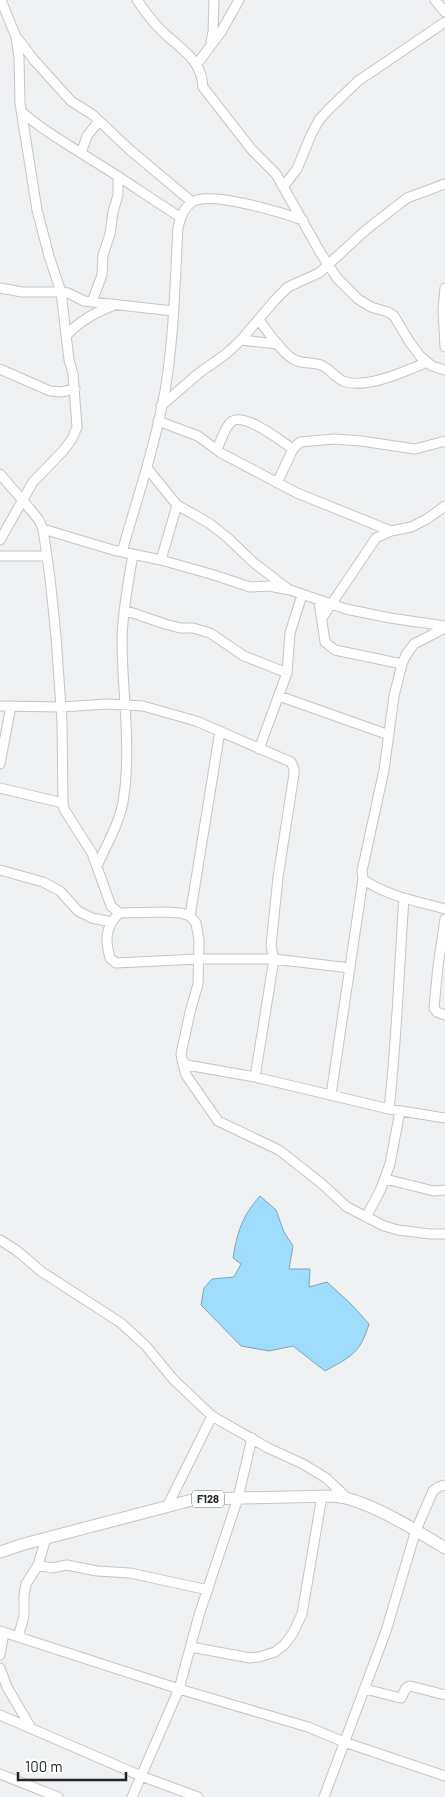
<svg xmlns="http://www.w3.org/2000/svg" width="445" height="1797" viewBox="0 0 445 1797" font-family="Barlow,sans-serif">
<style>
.water{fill:#a0ddfc;stroke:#7ba6bc}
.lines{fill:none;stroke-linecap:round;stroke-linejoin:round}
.minor-casing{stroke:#c3c5c7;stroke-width:11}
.major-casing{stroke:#c3c5c7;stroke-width:13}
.minor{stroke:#fff;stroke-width:9}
.major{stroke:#fff;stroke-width:11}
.labels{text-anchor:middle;stroke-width:4;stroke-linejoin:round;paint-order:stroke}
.shield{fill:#feffff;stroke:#676868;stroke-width:1}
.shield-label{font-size:11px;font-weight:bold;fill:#262728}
</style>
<rect width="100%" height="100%" fill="#eff1f3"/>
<path class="water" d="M260,1196L276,1210L284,1232L293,1246L289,1269H310L309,1287L327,1282L351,1304L369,1324C360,1354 350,1357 325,1371L293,1346L269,1351L241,1346L201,1305L204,1288L212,1279L234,1277L241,1264L233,1258C237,1233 242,1216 260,1196Z"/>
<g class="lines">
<defs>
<path id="minor" d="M137,0C145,11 152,22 162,31C181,50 201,58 203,87L252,150L276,174L320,252L337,278L358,299L371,307L388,312L394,316L409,341L420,356L432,366L445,370
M435,0L445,12
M18,39L34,60L71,101L93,115L130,150L192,202
M211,42L213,32L214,0
M197,64L221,32L239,0
M22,112C44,132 68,144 92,160C122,178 150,198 180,217
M81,153L87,136L99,121
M283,187L297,169L311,135L319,120L328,110L358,81L445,22
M0,288L22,292H61L68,293L84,301L173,311
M445,288L443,310L445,347
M92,302L102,275L103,255L110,234L113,212L118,195V176
M259,320C267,330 283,355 295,360C303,364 313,362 321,365C330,369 335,377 343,381C365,390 406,371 427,362
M66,336C79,321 94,313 112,306
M241,340L278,344
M0,369L50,391L61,392L75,389
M161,406L199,373L226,354L241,340L275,300L288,287L319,273L367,229L407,198L445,184
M158,421L198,436L221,453L297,493L391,531
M217,449C221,441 225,427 231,422C244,411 282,442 293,449
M147,468L177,505L209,523L229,539L253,562L288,589
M0,474L30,509L39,520L43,529L50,578L56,636L62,722L63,803L64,809L92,853L111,906L119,913L165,912L181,913L190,916L196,923L199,940L198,984L190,1012L181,1054L182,1060L186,1075L218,1121L279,1150L321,1183L347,1207L384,1226L398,1230L430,1234H445
M277,483L293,449L300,442L335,439L361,441L415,449L445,441
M43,529L113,550L161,560L214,575L250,587L269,586L290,590L346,609L390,618L445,626
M0,540L33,482L63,451L72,439L77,427L73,374L69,360L61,292L49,256L37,210L20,103L19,57L16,37L1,0
M122,552C137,499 155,446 165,391C174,337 175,282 178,228C180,218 183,208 192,202C209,190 283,213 303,220
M0,556H47
M161,560L177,505
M319,601L325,642L335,650L402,664
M124,610L165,624L180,628H193L210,633L244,656L287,673
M322,618L376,538L391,531L411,527L427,519L445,506
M279,696L389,735
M0,706L61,707L107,704L143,706L196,721L291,762L294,769V774L278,877L271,946L274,959L255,1077
M259,749L287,673L290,633L302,595
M0,764L11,706
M0,788L63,803
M97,866C106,846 119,824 123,802C132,748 122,693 122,638C123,610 128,582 133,555
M0,870L43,882L60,891L78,911L92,918L111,922
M363,879C383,895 420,902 445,909
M119,913C105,928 105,939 110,958L116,963L198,959H274L350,968
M190,916L220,731
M445,919L438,966L434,1008L437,1012L445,1015
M182,1060L187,1065L255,1077L389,1109L445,1118
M331,1095L363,879L362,871L384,770L394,696L402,664L406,655L414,644L445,628
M389,1109C397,1039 399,968 404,898
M385,1179L434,1191L445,1190
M366,1217L380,1191L390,1164L400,1111
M0,1240L16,1250L42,1272L121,1323L146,1346L173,1379L212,1416L268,1448L303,1464L326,1478L346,1497
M167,1507L212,1416
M38,1565L51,1568L67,1565L97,1571L130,1573L208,1590
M0,1631L179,1689L308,1727L344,1742L445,1776
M18,1637L24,1616V1596L26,1584L38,1565L46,1538
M191,1647L250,1658L259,1657L275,1652L284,1645L293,1633L302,1614L322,1496
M0,1655L4,1632
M0,1668L7,1687L31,1728
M365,1689L401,1698L406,1688L410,1686L445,1695
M0,1715L141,1776L198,1797
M0,1774L58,1797
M132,1797L179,1689L199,1615L238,1498L252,1438
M324,1797L386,1631L416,1530L433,1491L438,1487L445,1485"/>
<path id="major" d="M0,1552L24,1544L192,1500L238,1498L334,1496C367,1499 417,1531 445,1548"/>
</defs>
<use href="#minor" class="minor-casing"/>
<use href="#major" class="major-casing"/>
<use href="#minor" class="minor"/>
<use href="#major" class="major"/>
</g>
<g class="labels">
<rect class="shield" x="192" y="1490.5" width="32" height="17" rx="4"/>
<g class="shield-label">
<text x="208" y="1503">F128</text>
</g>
</g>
<path d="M18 1772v8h108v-8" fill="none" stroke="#262728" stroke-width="2.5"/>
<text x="25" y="1772" font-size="15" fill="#262728" stroke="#feffff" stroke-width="4" paint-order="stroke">100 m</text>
</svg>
